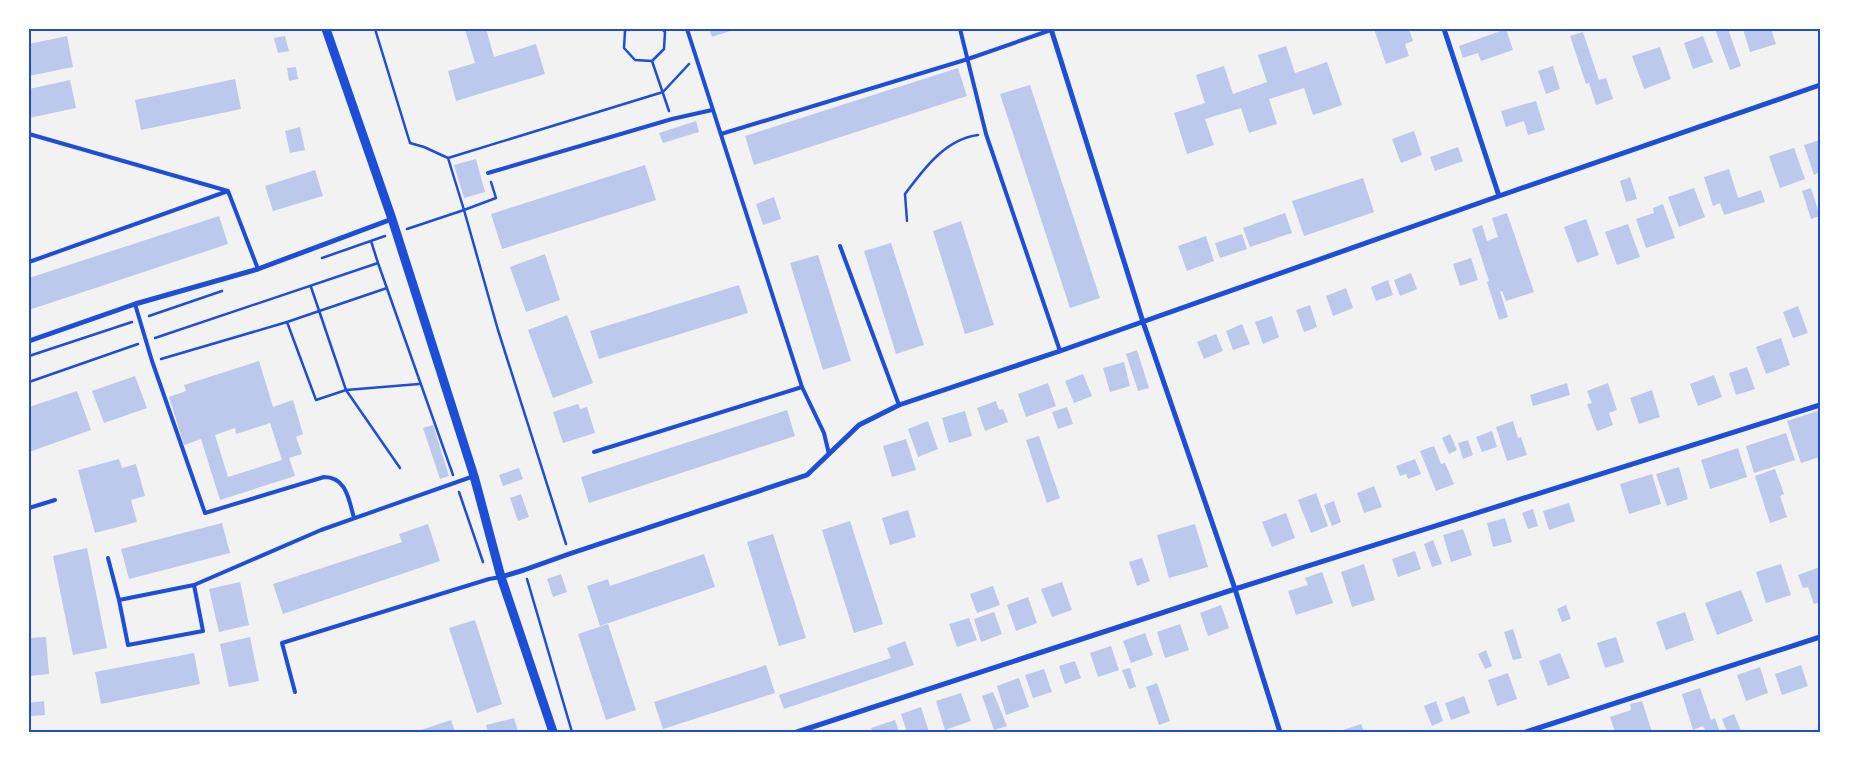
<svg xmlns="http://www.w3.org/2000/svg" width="1849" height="761" viewBox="0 0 1849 761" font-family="'Fira Sans Condensed',sans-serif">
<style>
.building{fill:#bdc9ec;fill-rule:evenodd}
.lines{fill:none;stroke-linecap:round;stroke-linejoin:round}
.path{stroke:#1d4ed8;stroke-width:2.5}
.service{stroke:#1d4ed8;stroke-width:4}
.minor{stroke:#1d4ed8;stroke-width:5}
.tertiary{stroke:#1d4ed8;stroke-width:9}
.neatline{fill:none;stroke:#1d4ed8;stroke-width:2}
</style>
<rect width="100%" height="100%" fill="#f2f2f2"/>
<path class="building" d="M465,29H486L494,57L536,44L545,74L456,101L448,71L475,63Z
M709,29H736L712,37Z
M1374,29H1409L1413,41L1405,44L1409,56L1386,64Z
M1506,29L1513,50L1481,61L1478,53L1463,58L1459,46Z
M1715,29H1728L1741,66L1730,70Z
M1743,29H1771L1776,44L1750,52Z
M1583,32L1599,80L1606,78L1613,99L1596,105L1589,83L1586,84L1570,36Z
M67,36L73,67L29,76V44Z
M285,36L289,51L278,53L274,38Z
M1703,36L1713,62L1693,69L1684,43Z
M1286,46L1295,73L1327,62L1342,105L1313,115L1304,88L1269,99L1277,124L1249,133L1241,108L1205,119L1214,145L1187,154L1174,113L1205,103L1196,75L1224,66L1233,94L1267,82L1258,55Z
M1660,47L1671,79L1644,89L1632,56Z
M1553,66L1560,89L1546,94L1538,71Z
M296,67L298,79L289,81L287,68Z
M958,68L967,96L754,165L745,136Z
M235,79L241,109L141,130L135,100Z
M70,80L76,108L29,118V89Z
M1030,85L1100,298L1070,308L1000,94Z
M1536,101L1545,130L1528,135L1524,121L1506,127L1501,111Z
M696,121L699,132L663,143L659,133Z
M300,127L305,150L290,153L285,131Z
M1414,131L1422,155L1401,163L1392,139Z
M1820,140V172L1814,175L1804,145Z
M1458,147L1463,161L1435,171L1430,157Z
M1794,148L1805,179L1780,188L1769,156Z
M476,159L485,192L464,198L454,165Z
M645,165L656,200L502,249L491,214Z
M1729,169L1738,198L1761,190L1765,202L1724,215L1720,203L1713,206L1704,177Z
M315,170L323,196L273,211L265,186Z
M1630,177L1637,199L1626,202L1620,181Z
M1363,178L1374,212L1304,236L1292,201Z
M1694,188L1705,217L1679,227L1668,197Z
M1811,188L1820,216L1811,219L1802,191Z
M774,197L781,219L763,225L756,204Z
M1663,204L1675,238L1646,248L1636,219L1654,213L1653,208Z
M1285,213L1292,233L1250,247L1243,228Z
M1507,213L1534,292L1506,301L1502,291H1500L1508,317L1499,320L1487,282L1489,281L1472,229L1482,225L1487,241L1498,237L1492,218Z
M219,216L228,244L29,310V278Z
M1586,219L1599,255L1577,263L1564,227Z
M961,221L994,325L965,334L933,231Z
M1628,224L1640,257L1617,265L1605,232Z
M1242,234L1247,249L1220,258L1215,243Z
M1206,236L1214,261L1187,271L1178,246Z
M891,243L924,345L896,354L864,251Z
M545,254L560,300L526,312L510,267Z
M818,255L851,361L823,370L790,263Z
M1471,258L1478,280L1460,286L1453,264Z
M1411,273L1417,289L1400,296L1394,280Z
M1388,280L1393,295L1376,301L1371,287Z
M739,285L748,313L599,359L590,331Z
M1346,288L1353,308L1333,316L1326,296Z
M1310,305L1317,327L1304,332L1296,310Z
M1798,306L1808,333L1793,338L1783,312Z
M567,315L593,383L553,398L528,330Z
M1272,316L1279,337L1263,344L1255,322Z
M1242,324L1250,344L1233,350L1226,331Z
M1216,334L1223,351L1204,359L1197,342Z
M1781,338L1790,365L1766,374L1756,347Z
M1137,350L1149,388L1138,391L1126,354Z
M259,361L273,407L293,400L303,434L296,437L302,454L289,458L295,476L220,500L201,439L184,445L169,397L186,391L184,385ZM270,423L282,460L228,477L215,435L235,428L236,434Z
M1124,362L1130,386L1110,392L1103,368Z
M1747,367L1755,389L1736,395L1729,373Z
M1083,374L1092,396L1074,403L1065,381Z
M1714,375L1722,397L1698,406L1690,384Z
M135,376L147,408L104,423L92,391Z
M1048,383L1056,406L1026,417L1018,394Z
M1567,383L1570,395L1533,406L1530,395Z
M1608,383L1617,410L1609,413L1613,425L1597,431L1587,404L1592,403L1587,391Z
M1652,390L1660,417L1639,424L1630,398Z
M77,391L91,430L29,452V407Z
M996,401L999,410L1003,409L1008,422L985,431L977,408Z
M578,404L580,409L587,407L595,433L563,443L553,412Z
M1067,407L1073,424L1058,429L1052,412Z
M787,410L795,436L589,503L581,477Z
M1820,410V457L1801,463L1787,421Z
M965,411L972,436L949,443L942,418Z
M928,421L938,449L918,457L908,429Z
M1513,421L1518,438L1521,437L1527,455L1507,461L1496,427Z
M433,425L449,476L440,479L423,428Z
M1492,431L1497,447L1482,452L1476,437Z
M1786,433L1795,460L1754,473L1746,446Z
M1450,434L1457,450L1449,454L1442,438Z
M1039,436L1060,498L1047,503L1026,440Z
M906,439L916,470L892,477L883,446Z
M1468,440L1473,455L1463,459L1458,443Z
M1434,446L1441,464L1445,463L1454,484L1436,491L1420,451Z
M1738,448L1747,477L1710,489L1701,460Z
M119,459L122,468L136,464L145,496L131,500L137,522L95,533L78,470Z
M1415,459L1421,474L1408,479L1406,474L1400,476L1396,466Z
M1679,467L1688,499L1667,506L1656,474Z
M519,468L523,479L503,486L499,475Z
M1775,469L1784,494L1780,496L1787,517L1770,523L1755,476Z
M1652,474L1661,504L1629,514L1620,484Z
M1374,486L1382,507L1364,513L1357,493Z
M1316,493L1328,526L1311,533L1298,500Z
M521,494L529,517L518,521L510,498Z
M1334,501L1341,522L1332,526L1324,505Z
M1569,503L1575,521L1549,530L1543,511Z
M1533,509L1538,526L1528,529L1522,513Z
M908,510L916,537L890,545L882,518Z
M1286,513L1295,538L1272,547L1262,522Z
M1505,518L1512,542L1493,547L1487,523Z
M850,521L883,624L854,633L822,530Z
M222,523L230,553L129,579L121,549Z
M428,524L440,561L283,614L273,584L402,542L399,534Z
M1195,524L1208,567L1169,578L1157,535Z
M1463,529L1472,555L1451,562L1443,535Z
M773,534L806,638L779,646L747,542Z
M1433,540L1442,564L1432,567L1424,544Z
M87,548L107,648L73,655L53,556Z
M1415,551L1421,569L1398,577L1392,559Z
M704,554L715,587L600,626L587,586L608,579L610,586Z
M1142,558L1150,581L1137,586L1129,562Z
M1364,564L1375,600L1352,607L1341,572Z
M1781,564L1791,595L1766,603L1756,572Z
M1820,567V602L1814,604L1808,587L1803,588L1798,575Z
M1322,572L1333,603L1296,615L1288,591L1308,585L1305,578Z
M561,574L567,592L553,597L547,579Z
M240,582L249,625L219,632L209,589Z
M1062,582L1072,610L1052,617L1041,589Z
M993,586L1000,605L977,613L970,594Z
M1741,590L1753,621L1717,635L1705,603Z
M1028,597L1037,623L1016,631L1007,605Z
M1221,605L1229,628L1208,636L1200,613Z
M1566,605L1571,619L1562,622L1557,609Z
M994,612L1002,634L981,642L974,619Z
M1685,612L1694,640L1666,650L1656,622Z
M969,618L977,640L957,647L949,624Z
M475,620L502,704L477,713L449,628Z
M608,624L636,710L606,720L578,634Z
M1180,624L1189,650L1165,658L1157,632Z
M1513,629L1522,658L1513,660L1504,632Z
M1145,633L1153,655L1131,663L1123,641Z
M46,637L49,674L29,676V638Z
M250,637L259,681L229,687L220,644Z
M1616,637L1624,662L1605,668L1597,643Z
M905,641L914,665L784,709L779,695L891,658L887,648Z
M1111,646L1119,670L1098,677L1090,653Z
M1486,650L1492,666L1485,669L1478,654Z
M194,653L200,684L101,704L95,672Z
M1560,653L1570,678L1548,686L1539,661Z
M1075,661L1081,678L1065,684L1059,666Z
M766,665L775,693L663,729L654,702Z
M1801,665L1808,686L1782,695L1775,674Z
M1760,667L1768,693L1746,701L1737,675Z
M1130,668L1136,687L1129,689L1122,670Z
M1044,669L1052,692L1033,698L1025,675Z
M1508,673L1517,699L1497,706L1488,680Z
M1019,678L1029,707L1006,715L997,686Z
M1157,683L1170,721L1159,725L1146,687Z
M1700,688L1711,720L1715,718L1720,732H1706L1703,726L1693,730L1682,694Z
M993,692L1007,726L994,730L982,696Z
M961,693L971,721L945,730L936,701Z
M1464,696L1470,713L1451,720L1445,703Z
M44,701L45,715L29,716V703Z
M1436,701L1443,721L1432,726L1424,706Z
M1642,701L1652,732H1615L1610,717L1631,710L1630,704Z
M921,707L929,732H907L901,714Z
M1734,714L1741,731L1727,732L1722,719Z
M514,718L518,732H488L486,725Z
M451,720L455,732H415Z
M895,720L899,732H873L871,728Z
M1361,724L1364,732H1337Z"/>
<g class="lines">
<path class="path" d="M375,29L410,143L424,147L448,158L464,210L496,198L491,182
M627,29L625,31L624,48L635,60L652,61L664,49L665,32L662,29
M652,61L669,111
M448,158L663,92L689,64
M907,221L905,194C923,170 945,139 978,135
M407,229L464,210L498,330L566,544
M371,241L378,263
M322,258L385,236
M311,287L346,390L400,468
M149,316L222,291
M287,322L316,400L346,390L419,384
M155,338L378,263L453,475
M29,356L132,322
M161,359L287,322L387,288
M29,382L138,344
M459,492L483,562
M527,579L572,732"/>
<path class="service" d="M687,29L802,387L824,433L829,454
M960,29L986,134L1060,351
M29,134L228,191
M721,134L968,59L1051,30
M488,173L672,119L712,110
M228,191L258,269
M840,246L899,405
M29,262L228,191
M135,304L152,361L205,513L324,477C347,477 349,501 354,518
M594,452L802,387
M29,508L55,500
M108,558L119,600L128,645L203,631L194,585
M119,600L194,585L321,530L474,476
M295,692L282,643L489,579L501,577"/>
<path class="minor" d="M1051,29L1143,322L1235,589L1280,732
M1444,29L1499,196
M29,341L135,304L258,269L392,219
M501,577L524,570L569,554L807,475L859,425L899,405L1060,351L1499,196L1820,85
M797,732L1235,589L1820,405
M1526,732L1820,637"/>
<path class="tertiary" d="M326,29L392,219L474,476L501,577L553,732"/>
</g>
<rect width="1849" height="761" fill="none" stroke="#ffffff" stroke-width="60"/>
<rect x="30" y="30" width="1789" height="701" class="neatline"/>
</svg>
